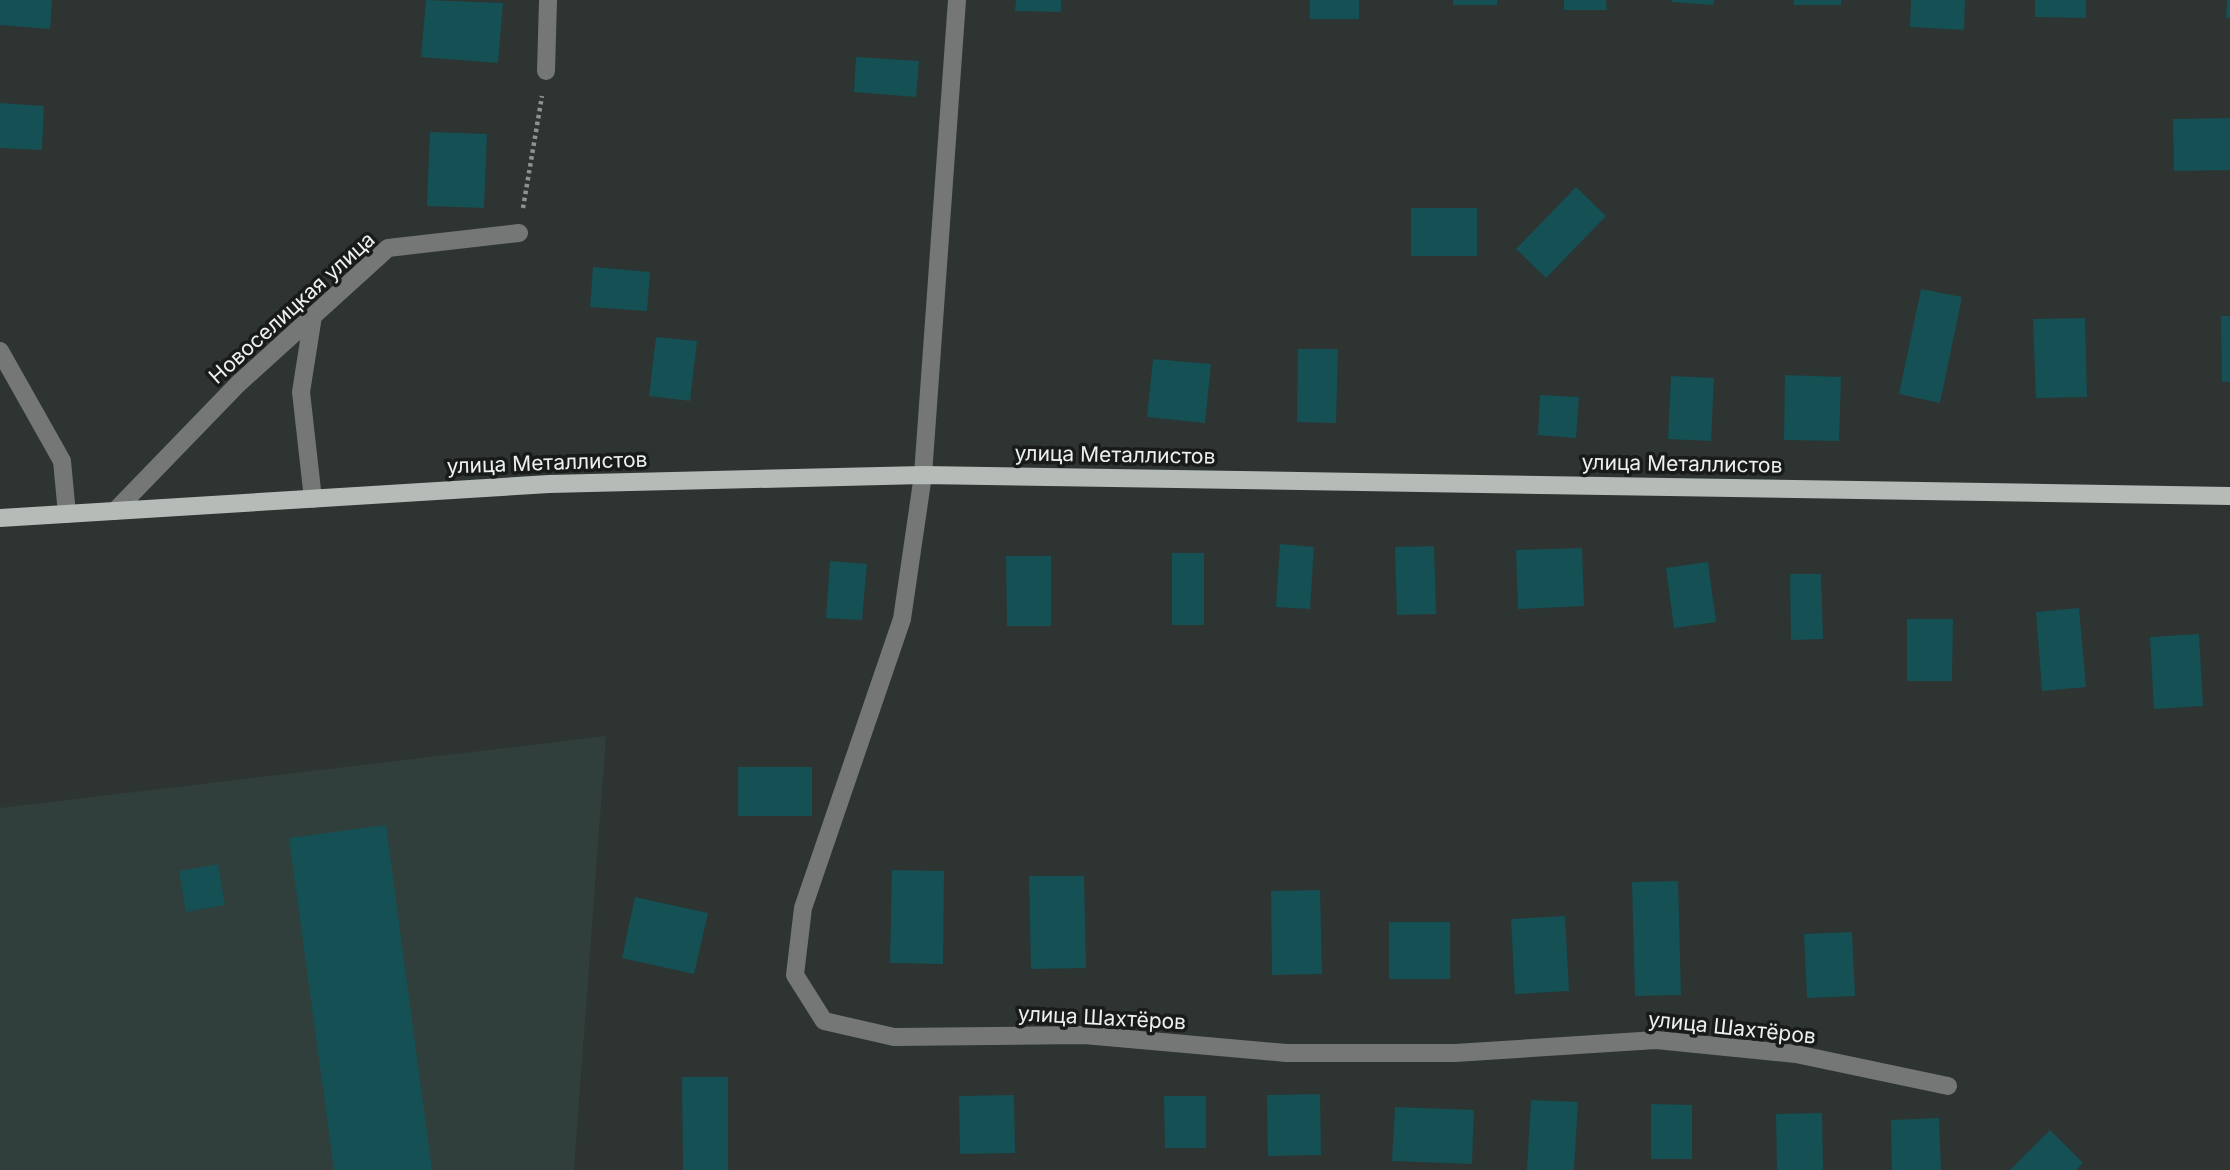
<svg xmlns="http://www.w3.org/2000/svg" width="2230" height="1170" viewBox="0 0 2230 1170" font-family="Inter,sans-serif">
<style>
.built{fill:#303f3c}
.building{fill:#155054}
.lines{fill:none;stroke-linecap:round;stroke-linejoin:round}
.path{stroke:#8d9391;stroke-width:4.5;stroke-dasharray:3.5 3.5;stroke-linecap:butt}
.minor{stroke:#747775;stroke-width:18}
.major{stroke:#b5bbb7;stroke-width:18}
.labels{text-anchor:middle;stroke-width:7;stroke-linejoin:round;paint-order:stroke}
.street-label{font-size:21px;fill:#ecf1f0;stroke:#181b1a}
</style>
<rect width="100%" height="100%" fill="#2d3432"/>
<path class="built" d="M606,736L574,1170H0V808Z"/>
<path class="building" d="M0,0H52L50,29L0,25Z
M426,0L503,3L498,63L421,57Z
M1016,0H1061V12L1015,11Z
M1310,0H1359V19H1310Z
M1453,0H1497V5H1453Z
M1564,0H1606L1607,10H1564Z
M1672,0H1714L1713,5L1672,2Z
M1794,0H1841V5H1794Z
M1911,0H1965L1964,30L1910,27Z
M2035,0H2086V18L2035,17Z
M2227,0H2230V18H2226Z
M856,57L919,61L916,97L854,92Z
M0,103L44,106L42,150L0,148Z
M2230,118V170L2174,171L2173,119Z
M430,132L487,134L484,208L427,206Z
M1576,187L1606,216L1546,278L1516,249Z
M1411,208H1477V256H1411Z
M593,267L650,272L647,311L590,307Z
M1921,289L1962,297L1940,403L1899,394Z
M2221,316H2230V382H2222Z
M2085,318L2087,397L2036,398L2033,319Z
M656,337L697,341L690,401L649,396Z
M1298,349H1338L1336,423L1297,422Z
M1153,359L1211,364L1205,423L1147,417Z
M1785,375L1841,377L1839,441L1784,440Z
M1671,376L1714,378L1711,441L1668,439Z
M1540,395L1579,397L1576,438L1538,435Z
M1280,544L1314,547L1310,609L1276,607Z
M1434,546L1436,614L1397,615L1395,547Z
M1582,548L1584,606L1518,609L1516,550Z
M1172,553H1204V625H1172Z
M1006,556H1051V626H1007Z
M830,561L867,564L862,620L826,618Z
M1708,562L1716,622L1674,628L1666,568Z
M1790,574H1821L1823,639L1791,640Z
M2079,608L2086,687L2042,691L2036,612Z
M1907,619H1953L1952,681H1907Z
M2199,634L2203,706L2154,709L2150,637Z
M738,767H812V816H738Z
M386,825L432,1170H334L289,838Z
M218,864L225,905L186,912L179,871Z
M892,870L944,871L943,964L890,963Z
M1029,876H1084L1086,968L1031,969Z
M1678,881L1681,995L1635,996L1632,882Z
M1320,890L1322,974L1272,975L1271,891Z
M635,897L708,913L694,974L622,958Z
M1565,916L1569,991L1515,994L1511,919Z
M1389,922H1450V979H1389Z
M1852,932L1855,996L1807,998L1804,934Z
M682,1077H728V1170H683Z
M1320,1094L1321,1155L1268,1156L1267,1095Z
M1014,1095L1015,1153L960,1154L959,1096Z
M1164,1096H1206V1148H1165Z
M1531,1100L1578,1102L1574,1170H1527Z
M1651,1104L1692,1105V1159H1651Z
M1395,1107L1474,1110L1472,1164L1392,1161Z
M1822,1113L1823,1170H1777L1776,1114Z
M1939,1118L1941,1170H1892L1891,1120Z
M2050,1130L2083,1163L2076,1170H2010Z"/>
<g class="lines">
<path class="path" d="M523,208L542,96"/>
<path class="minor" d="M957,0L923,475L902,619L803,908L795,975L824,1021L894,1037L1084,1035L1286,1053H1455L1656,1040L1796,1054L1948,1086
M546,71L548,0
M0,351L62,461L67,514
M313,499L301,392L313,316
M115,511L238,384L388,248L519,233"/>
<path class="major" d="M0,518L549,484L923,475L2230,496"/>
</g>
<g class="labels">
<g class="street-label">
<text transform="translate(292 308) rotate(-42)" y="7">Новоселицкая улица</text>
<text transform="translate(1115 455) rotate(1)" y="7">улица Металлистов</text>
<text transform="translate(547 463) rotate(-2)" y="7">улица Металлистов</text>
<text transform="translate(1682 464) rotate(1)" y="7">улица Металлистов</text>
<text transform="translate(1102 1018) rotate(3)" y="7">улица Шахтёров</text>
<text transform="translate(1732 1028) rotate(6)" y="7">улица Шахтёров</text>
</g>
</g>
</svg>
